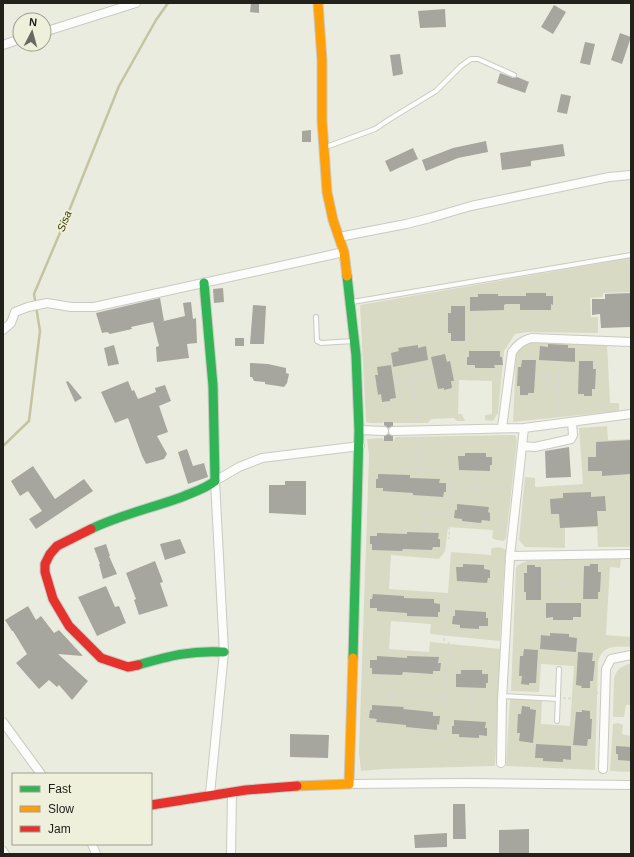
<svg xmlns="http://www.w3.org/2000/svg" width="634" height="857" viewBox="0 0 634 857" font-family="Arial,sans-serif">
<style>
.green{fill:#d9dac4}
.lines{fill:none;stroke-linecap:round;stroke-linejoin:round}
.stream{stroke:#c4c5a0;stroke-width:2.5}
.building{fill:#a6a69e}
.lane-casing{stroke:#c9cac1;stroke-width:6}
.street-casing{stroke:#c9cac1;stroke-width:10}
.fast-casing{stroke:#c9cac1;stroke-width:11}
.slow-casing{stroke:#c9cac1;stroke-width:11}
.jam-casing{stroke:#c9cac1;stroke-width:11}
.path{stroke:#d7d7d4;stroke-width:1.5;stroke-dasharray:3 2;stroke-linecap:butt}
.lane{stroke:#fcfcfa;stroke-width:4}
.street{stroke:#fcfcfa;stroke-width:8}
.fast{stroke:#30b455;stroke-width:9}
.slow{stroke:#ff9f0a;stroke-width:9}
.jam{stroke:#e5322d;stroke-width:9}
.labels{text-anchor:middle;stroke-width:4;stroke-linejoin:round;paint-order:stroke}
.water-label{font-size:11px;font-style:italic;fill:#3a3900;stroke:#eff0dc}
</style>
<rect width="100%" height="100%" fill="#ebece0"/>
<path class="green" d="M631,258V292L603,293V297L590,298L591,317H598V333L528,332L515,334L504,351L498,413L493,421L485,420V415L492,414V381L459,380L458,414H462L465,421H457L454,418L431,419L428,423H394V422H383V423H370L366,422L360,305Z
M530,342L607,344L610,403H619V411L513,422L516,356L518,349Z
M607,426L608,440L631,439V547H598L597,527L565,528V548L525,547L519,540L525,477L535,478V487L583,484L579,428Z
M513,435L516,436L517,440L506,538L504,541L496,540L492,538L493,530L448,527L445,551L439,559L391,555L389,589L448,593L451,552L491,555V549C496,546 502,547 506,550L502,600L500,641L430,634L431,624L391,621L389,649L429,652L430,642L501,649L495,766L384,769L361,771L359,752L369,455L367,439L383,438L384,441H394L395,437Z
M606,558L621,559L620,568L610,567L606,635L631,637V647C615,647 602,644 598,663L595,770L506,766L510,699L542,701L541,724L570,726L574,666L541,664L539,692L511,691L516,568L518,565L527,561Z
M631,663V705H626L624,717H613L614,679C617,668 621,667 631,663Z
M618,723L623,725L622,734L631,736V772L610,771L613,724Z"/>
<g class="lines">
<path class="stream" d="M3,446L29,421L40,331L34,294L65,221L119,86L156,20L168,3"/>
</g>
<path class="building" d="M251,3L259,4V13L250,12Z
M554,5L566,12L553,34L541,27Z
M445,9L446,27L420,28L418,11Z
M620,33L631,37L622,64L611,60Z
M585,42L595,44L590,65L580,63Z
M400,54L403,74L393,76L390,55Z
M500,73L513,78L517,77L529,82L525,93L497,83Z
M561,94L571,96L567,114L557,112Z
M311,130V142H302V131Z
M486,141L488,152L458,158L426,171L422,160L453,148Z
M563,144L565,156L531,161V166L502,170L500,153Z
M413,148L418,159L390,172L385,161Z
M223,288L224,302L214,303L213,289Z
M526,293H546V296H553V305L551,304V310H520V304H506L504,305V310L470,311V297H478V294H498V296H526Z
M631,293V327L601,328L600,314L592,315V299H605V294Z
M160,298L164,321L185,316L183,303L191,302L193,319L196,318L197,343L187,344L189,358L157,362L156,347L159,346L153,322L131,327L132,329L110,334L107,332L102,333L96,313Z
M253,305L266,306L264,344H250Z
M451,306H465V341H451V333H448V313H451Z
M235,338H244V346H235Z
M548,344L568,345V348H575V362L539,360L540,346L548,347Z
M114,345L119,364L108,366L104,348Z
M418,345V348L426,346L428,360L393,367L391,353L399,351L398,348Z
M469,351H500V357H502L503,365H494L495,368H475V365H467V357H469Z
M445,354L447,362L450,361L454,381H451L452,388L444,390V388L438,389L431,357Z
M522,360H536L534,393H528V395H520V386H517L518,367H521Z
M579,361H593V369H596L595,389H592V396H584V394H578Z
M250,363L268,364L286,368V373L289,374L287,383L284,387L265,384V382L254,381L252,377H250Z
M391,365L396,398L390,399V401L382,402L381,394L378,395L375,375H378L377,367Z
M68,381L82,398L75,402L66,382Z
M128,381L132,391L134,390L138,399L156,392L155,388L165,385L171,401L159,406L168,432L157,436L167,454L164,459L146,464L142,456L128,418L115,423L101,392Z
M384,422H393V426L388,428L384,425Z
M388,434L393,436V441H384V436Z
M631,440L630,474L602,476V471H588V457H596V442Z
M569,447L571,477L546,478L545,451Z
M187,449L193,466L204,463L208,477L188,484L178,452Z
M465,453H486V457H492V465H490V471L459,470L458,456H465Z
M33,466L55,499L84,479L93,491L36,529L29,519L42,511L28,491L20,496L11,481Z
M378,474L410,475V478L440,479L439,483H446V492H444L443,497L413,495V493L383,491V488H376V479H378Z
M285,481H306V515L269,513V485H285Z
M591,492V497L605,496L606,511H597L598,526L560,528L559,514H551L550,499L563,498V493Z
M457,504L489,507L488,512L490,513V521L482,520L481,523L462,521V519L454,518L455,510H457Z
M407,532L439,533L438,539H440V547H433L432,550L403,549L402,551L372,550V544H370V536H377V533L407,534Z
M180,539L186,553L165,560L160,544Z
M106,544L110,556H109L117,574L103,579L99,564H100L94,548Z
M155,561L163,582L160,583L168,606L139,615L134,600L136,599L126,573Z
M463,564L484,565V569L490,570V578H488L487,583L457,581L456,567H463Z
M590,564H598V572H601L600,592H598V599H583L584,566H590Z
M527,565H535V567H541V600H526V592H524V573H527Z
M106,586L115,607L119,606L126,623L97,636L78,597Z
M373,594L404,596V598L434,599V603L440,604V612H438V617L407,616V613L377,611V608H370V599H372Z
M546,603H581V617H573V620H553V617L546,618Z
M28,606L36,620L41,616L54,633L59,630L83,656L58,654L88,681L72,700L59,685L57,687L49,680L39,689L16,663L27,654L13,631H12L5,620Z
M455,610L486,612V618H488V626H479V629L460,628V625L452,624L453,616H455Z
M550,633L569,634V637L577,638L576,652L540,649L541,635L550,636Z
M524,649L538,650L536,683H529V685L521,684L522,676H519L520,656H523Z
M578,652L593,653L592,661H595L593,681H590V688H581L582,686L576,685Z
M377,656L407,658V656L439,657L438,663H441L440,671H433V674L403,672L402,675L372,674V668H370V660H377Z
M461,670H482V674H488V683H486V688L456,687V674H461Z
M372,705L404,707L403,709L433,712V716H440L439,725L437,724V730L406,727V725L376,722L377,719L369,718L370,710H372Z
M522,706L530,707V709L536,710L533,743L519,741L520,733H517L518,714H521Z
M582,710L590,711V719H592L591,739H588L587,746L573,745L576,712H582Z
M454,720L486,722L485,728H487V736L479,735V738L459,737V734H452V726H454Z
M290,734L329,735L328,758L290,757Z
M536,744L571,746V760L563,759V762L543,761V758H535Z
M616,746L631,747V761L618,760V754H616Z
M453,804H465L466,839H453Z
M529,829V854H499V830Z
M447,833V847L415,848L414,835Z"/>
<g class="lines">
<defs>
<path id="lane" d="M326,147L375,129L390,119L436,91L461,66L471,59H478L514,75
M352,302L631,255
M316,317L317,341L321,343L354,341
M503,696L558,699
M557,721L559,669"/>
<path id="street" d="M44,32L136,3
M3,45L20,39
M339,237L406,224L430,218L471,206L609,177L631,175
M3,330L11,323L15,312L28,307L47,303L71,307H94L344,252
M502,428L512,352C518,344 522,341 531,338L631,342
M359,430L384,431
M393,431L524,428L631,414
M522,446L535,447L571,439L573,435L572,422
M510,556L631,554
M3,722L41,774
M501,763L502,700L510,556L524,428
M603,769L606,669L611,659L631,655
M349,784L467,783L631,785
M210,794L224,652L215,481L239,467L262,458L360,446
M92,844L96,854
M3,851L5,854
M231,854L232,792"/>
<path id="fast" d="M347,276L356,355L359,430L353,658
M91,529C120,515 152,508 182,497C193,492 205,489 215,481L213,386L204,283
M138,665C169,656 191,650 224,652"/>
<path id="slow" d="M318,3L322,60V121L327,192L333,220L344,252L347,276
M297,786L349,784L353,658"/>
<path id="jam" d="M91,529L57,546L50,554L45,564V572L53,599L69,626L101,658L128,667L138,665
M151,805L246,790L297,786"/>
</defs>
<use href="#lane" class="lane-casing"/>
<use href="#street" class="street-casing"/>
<use href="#fast" class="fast-casing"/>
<use href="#slow" class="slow-casing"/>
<use href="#jam" class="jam-casing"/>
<path class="path" d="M558,363L559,416
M412,366L417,422
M536,377L577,378
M544,377L558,389L569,378
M401,380L414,389L424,376
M396,381L433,374
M418,440L419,470
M395,474V470L397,469L451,472L449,539
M451,485L510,489
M473,504L476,472
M426,512L450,514
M424,532L427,497
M562,563V602
M544,583L580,581
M471,611L472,583
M444,641L447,595L449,591L500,593
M389,694L495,700
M563,698L582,699L591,693H598
M389,705V680
M470,720L471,689
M421,730L420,735L442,737L449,642
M555,742L556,726
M611,765H631"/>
<use href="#lane" class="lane"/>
<use href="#street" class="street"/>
<use href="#fast" class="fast"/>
<use href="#slow" class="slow"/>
<use href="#jam" class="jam"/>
</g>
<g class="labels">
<g class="water-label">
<text transform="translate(64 221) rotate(-68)" y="4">Sisa</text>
</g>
</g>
<rect width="634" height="857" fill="none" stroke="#22221b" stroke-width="8"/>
<rect x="12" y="773" width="140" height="72" fill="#eff0dc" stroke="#9d9e8f"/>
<rect x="20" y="786" width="20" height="6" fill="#30b455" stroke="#9d9e8f"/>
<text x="48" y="793" font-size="12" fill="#22221b">Fast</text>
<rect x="20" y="806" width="20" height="6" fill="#ff9f0a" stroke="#9d9e8f"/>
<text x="48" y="813" font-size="12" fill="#22221b">Slow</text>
<rect x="20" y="826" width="20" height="6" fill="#e5322d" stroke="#9d9e8f"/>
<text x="48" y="833" font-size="12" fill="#22221b">Jam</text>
<g transform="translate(32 32) rotate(6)"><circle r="19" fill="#eff0dc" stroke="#9d9e8f"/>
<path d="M0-3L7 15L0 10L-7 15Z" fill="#686960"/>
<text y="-6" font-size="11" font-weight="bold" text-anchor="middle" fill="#22221b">N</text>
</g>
</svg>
